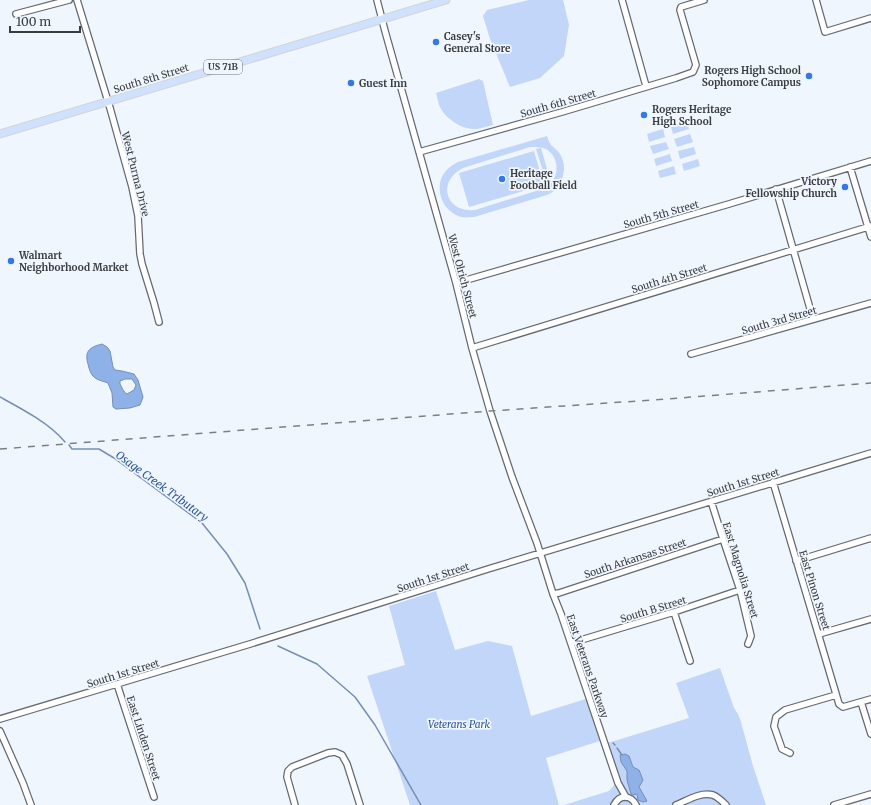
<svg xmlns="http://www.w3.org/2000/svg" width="871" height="805" viewBox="0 0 871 805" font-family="Merriweather,serif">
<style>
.green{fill:#c1d6f8;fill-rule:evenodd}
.water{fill:#8eb1e8;stroke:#758eb6;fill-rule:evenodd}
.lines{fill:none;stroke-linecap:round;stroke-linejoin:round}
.stream{stroke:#758eb6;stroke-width:1.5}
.minor-casing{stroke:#656971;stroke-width:8}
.major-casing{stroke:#d4d4d5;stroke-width:9}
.minor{stroke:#fff;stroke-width:5.5}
.major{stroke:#d0e1fd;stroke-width:7}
.rail{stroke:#7c8085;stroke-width:1.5;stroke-dasharray:7 7;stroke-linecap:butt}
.poi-dot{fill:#3378e5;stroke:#f0f6fe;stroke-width:1.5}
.labels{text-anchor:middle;stroke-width:3.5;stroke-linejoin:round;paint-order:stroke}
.shield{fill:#f0f6fe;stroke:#717479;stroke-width:1}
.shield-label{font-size:9px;font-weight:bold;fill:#3a3d40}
.poi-label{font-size:10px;font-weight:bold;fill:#3a3d40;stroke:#f0f6fe;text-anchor:start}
.street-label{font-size:10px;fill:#3a3d40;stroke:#f0f6fe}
.park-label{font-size:10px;font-style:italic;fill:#2a5496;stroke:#f0f6fe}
.water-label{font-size:11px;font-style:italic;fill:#2a5496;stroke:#f0f6fe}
</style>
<rect width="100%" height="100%" fill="#f0f6fe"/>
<path class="green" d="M529,0H563L569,25L564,56L540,78L510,87L490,39L483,16L487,10Z
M479,79L483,81L493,125C488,126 483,128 477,129C462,130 445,119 439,105C438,101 437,97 436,93Z
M687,122L689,129L673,134L671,127Z
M663,129L665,137L649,142L647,134Z
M690,134L693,142L677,147L674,139Z
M547,136C548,139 549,142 551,145C554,148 557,150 560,154C567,165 564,181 555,190C553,192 549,194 547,195L474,217C470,217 465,218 461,217C454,215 448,210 444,204C437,192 438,176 450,167C452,165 455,164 458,162ZM530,147C535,147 541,147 546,149C558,156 560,173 551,183L541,148L536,149L547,184L551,183L546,188L539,190L475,210C446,213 436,182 463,168Z
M666,142L669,149L653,154L650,146Z
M694,147L696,154L680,159L678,151Z
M534,151L544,185L469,207L459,173Z
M670,154L672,161L656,166L654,159Z
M698,159L700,166L684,171L682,164Z
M674,166L676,174L660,178L658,171Z
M436,591L455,650L488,641L512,646L531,716L589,698L603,740L546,758L559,805H410L367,676L405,665L389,606Z
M720,668L734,708L738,714L741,722L753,766L766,805H564L609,791L615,784L602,743L611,742L689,718L676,683Z"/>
<path class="water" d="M102,344L107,347L110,351L113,367L115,370L122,371L134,374L138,380L143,397L140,405L130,408L116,409L113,407L112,393L108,383C103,381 96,380 93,376C90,373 89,368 88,364C84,351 90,347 102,344ZM125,379H132L136,385L134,390L127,394C123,392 122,387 120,384V381Z
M625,754L629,756L633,767L639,770L643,780L639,787L647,801L643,802L638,800L637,794L633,795L631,794L627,780V771L621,762L620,755Z"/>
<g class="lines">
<path class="stream" d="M0,397C22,409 49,423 65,442
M69,445L72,449H99L114,458L202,523L227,554L245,583L260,629
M278,646L317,664L355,697L375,725L421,805
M613,743L615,745
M617,748L622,755"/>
<defs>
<path id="minor" d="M77,0L110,108L132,187L138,216L140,254L142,264L154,303L159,322
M377,0L385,31L456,283L472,348L490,411L512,477L537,543L553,594L561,614L618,783L626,797
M622,0L646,86
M816,0L825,32L871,18
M16,14L69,0
M419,152L562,112L676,78L693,72L696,65L680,10L681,7L704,0
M850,167L871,237
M776,189L813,319
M456,283L729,204L871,161
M472,348L871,226
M691,354L871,303
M773,482L839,704L843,707L871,699
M711,501L723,539L740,590L751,636L748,644
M796,561L871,538
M553,594L559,593L723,539
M674,612L690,661
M819,634L871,619
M571,643L674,612L740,590
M117,684L154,797
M861,702L871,734
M0,719L250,644L488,569L871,453
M0,731L23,783L31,805
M790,753L782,749L774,726L776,717L785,710L836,695
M295,805L287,777L288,771L292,767L328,753L335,752L342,755L347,764L360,805
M614,805C620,794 631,795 636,805
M676,805C688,800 700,792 713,795C718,797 723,802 726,805
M834,805L871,794"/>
<path id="major" d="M0,134L446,0"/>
</defs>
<use href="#minor" class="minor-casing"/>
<use href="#major" class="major-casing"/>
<use href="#minor" class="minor"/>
<use href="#major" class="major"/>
<path class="rail" d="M0,449L490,411L667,399L871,383"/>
</g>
<g class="poi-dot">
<circle cx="436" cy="42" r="4"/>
<circle cx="809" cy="76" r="4"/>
<circle cx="351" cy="83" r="4"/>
<circle cx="644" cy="115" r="4"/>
<circle cx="502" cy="179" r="4"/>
<circle cx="845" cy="187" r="4"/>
<circle cx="11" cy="261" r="4"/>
</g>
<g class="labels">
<rect class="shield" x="204" y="60" width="38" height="14" rx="3"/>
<g class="shield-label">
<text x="223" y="70">US 71B</text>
</g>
<g class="poi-label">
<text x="444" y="40">Casey's<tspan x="444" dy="12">General Store</tspan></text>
<text x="801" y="74" text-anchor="end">Rogers High School<tspan x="801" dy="12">Sophomore Campus</tspan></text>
<text x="359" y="87">Guest Inn</text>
<text x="652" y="113">Rogers Heritage<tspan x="652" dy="12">High School</tspan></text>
<text x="510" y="177">Heritage<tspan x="510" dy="12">Football Field</tspan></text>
<text x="837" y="185" text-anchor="end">Victory<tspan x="837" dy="12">Fellowship Church</tspan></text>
<text x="19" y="259">Walmart<tspan x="19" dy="12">Neighborhood Market</tspan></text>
</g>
<g class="street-label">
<text transform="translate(151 78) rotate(-17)" y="4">South 8th Street</text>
<text transform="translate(558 103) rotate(-16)" y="4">South 6th Street</text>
<text transform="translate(136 174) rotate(76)" y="4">West Purma Drive</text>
<text transform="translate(661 214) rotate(-16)" y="4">South 5th Street</text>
<text transform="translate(463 276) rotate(75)" y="4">West Olrich Street</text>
<text transform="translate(669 278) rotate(-17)" y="4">South 4th Street</text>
<text transform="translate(779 320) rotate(-16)" y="4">South 3rd Street</text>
<text transform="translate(743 482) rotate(-17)" y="4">South 1st Street</text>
<text transform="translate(635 558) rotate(-18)" y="4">South Arkansas Street</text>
<text transform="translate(741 570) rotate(73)" y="4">East Magnolia Street</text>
<text transform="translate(433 577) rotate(-18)" y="4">South 1st Street</text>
<text transform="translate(815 590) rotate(73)" y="4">East Pinon Street</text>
<text transform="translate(653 609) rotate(-17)" y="4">South B Street</text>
<text transform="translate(588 666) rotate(71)" y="4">East Veterans Parkway</text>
<text transform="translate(123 673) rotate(-17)" y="4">South 1st Street</text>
<text transform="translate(144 738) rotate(72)" y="4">East Linden Street</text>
</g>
<g class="park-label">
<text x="459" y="728">Veterans Park</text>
</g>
<g class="water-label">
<text transform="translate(162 486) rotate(36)" y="4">Osage Creek Tributary</text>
</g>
</g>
<path d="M10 26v6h70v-6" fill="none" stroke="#3a3d40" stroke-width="2"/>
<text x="16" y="26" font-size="12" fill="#3a3d40" stroke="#f0f6fe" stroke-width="3" paint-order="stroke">100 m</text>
</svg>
